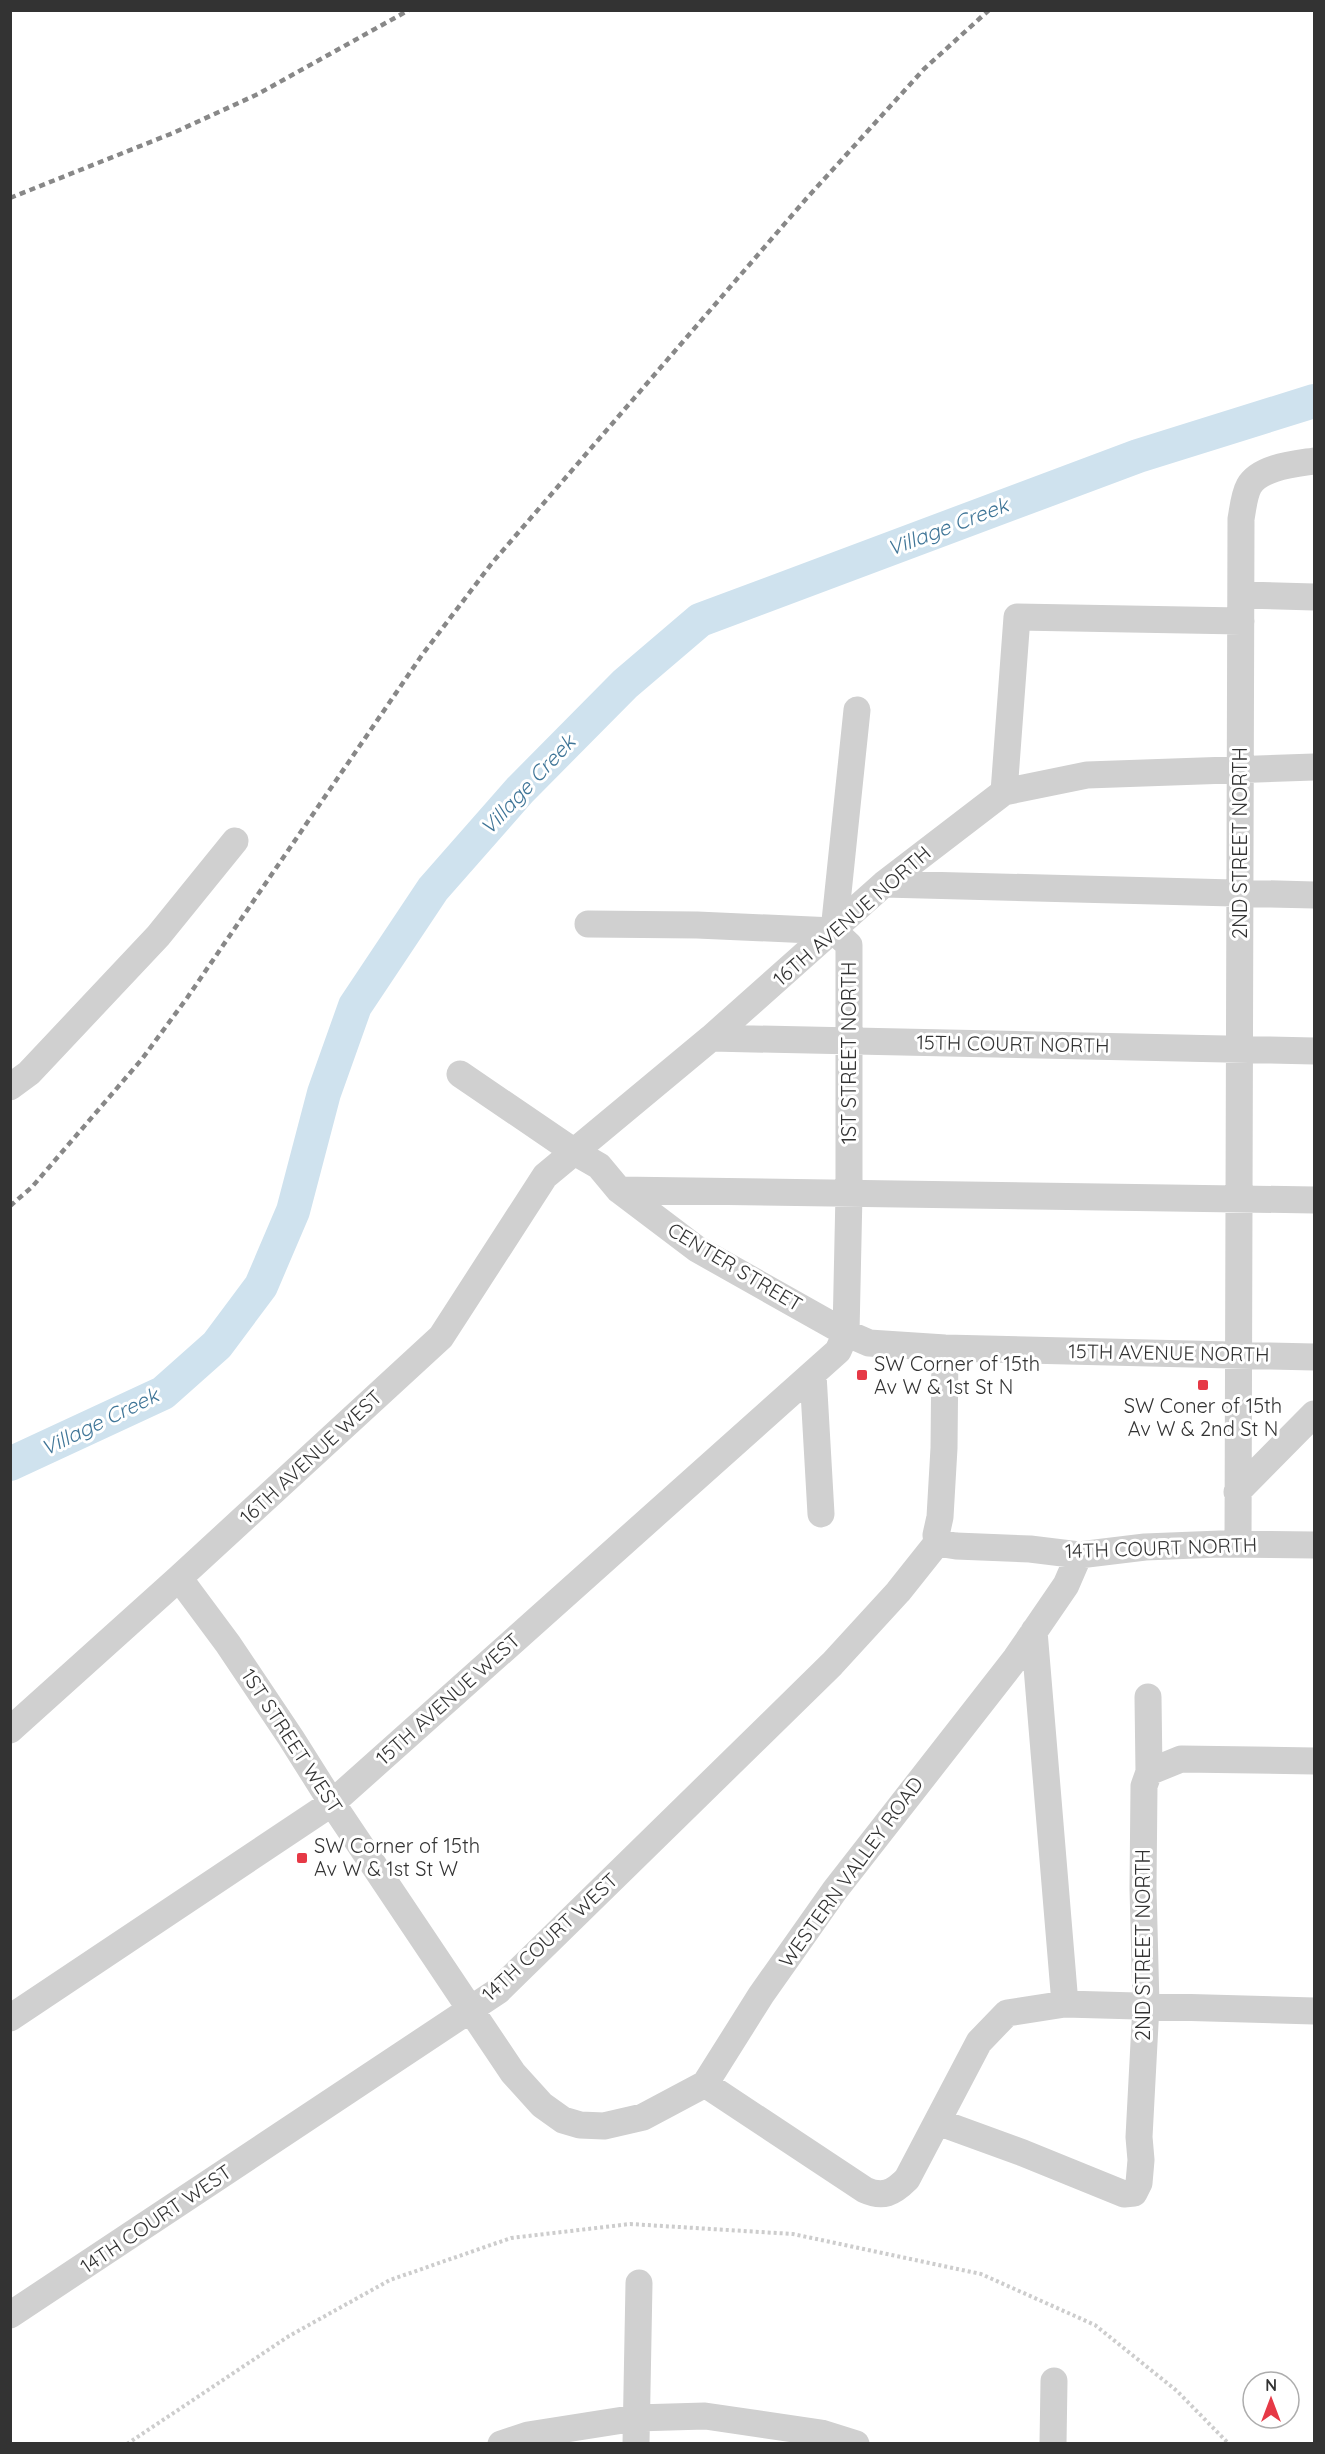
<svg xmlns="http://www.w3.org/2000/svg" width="1325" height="2454" viewBox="0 0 1325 2454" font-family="Quicksand,sans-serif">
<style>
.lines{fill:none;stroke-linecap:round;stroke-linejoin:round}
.river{stroke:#cfe2ee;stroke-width:34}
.path{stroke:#cdcdcd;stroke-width:4;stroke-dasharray:3 3;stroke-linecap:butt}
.minor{stroke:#d0d0d0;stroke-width:27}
.rail{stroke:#888;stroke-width:4.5;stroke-dasharray:6 4.5;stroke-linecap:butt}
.poi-dot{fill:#e63946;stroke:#fff;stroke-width:2}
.labels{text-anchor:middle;stroke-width:6;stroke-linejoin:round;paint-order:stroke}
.street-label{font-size:20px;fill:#333;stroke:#fff}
.poi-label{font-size:20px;fill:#333;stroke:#fff;text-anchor:start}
.water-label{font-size:21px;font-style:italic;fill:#3f7597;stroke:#fff}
</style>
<rect width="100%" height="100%" fill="#fff"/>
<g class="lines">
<path class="river" d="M10,1464L163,1393L217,1345L261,1286L293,1211L324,1093L355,1006L433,889L520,790L625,684L700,620L1138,456L1314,401"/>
<path class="path" d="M127,2444L289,2336L390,2280L511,2238L630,2224L793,2234L981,2274L1095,2325L1177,2391L1229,2444"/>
<path class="minor" d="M1242,595L1314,597
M1004,792L1017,617L1241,621
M884,884L1314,895
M588,924L697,925L834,931
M711,1038L1314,1051
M460,1074L573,1151L599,1166L619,1190L697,1249L846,1333L869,1343L945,1348L1314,1357
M10,1087L29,1073L158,936L235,841
M619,1190L1314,1200
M813,1374L821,1514
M1237,1492L1314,1414
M937,1543L956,1546L1030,1549L1079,1555L1145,1547L1220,1544L1314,1545
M937,1543L936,1535L940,1517L944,1448L945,1348
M1238,1544L1241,519C1243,508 1244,495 1249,486C1260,467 1295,464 1314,461
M179,1578L228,1644L291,1738L332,1803L513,2073L542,2105L563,2120L580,2125L604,2126L643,2117L705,2084L761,1995L835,1890L1016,1658L1066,1585L1079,1555
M1034,1631L1065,2004
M10,1730L179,1578L441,1337L545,1176L711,1038L884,884L1004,792L1087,775L1314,767
M1149,1772L1181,1759L1314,1761
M10,2018L332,1803L838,1351L846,1333L849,1193V945L834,931L857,710
M705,2084L865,2190C883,2198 893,2193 907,2179L979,2042L1007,2013L1065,2004L1314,2011
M938,2122L1023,2153L1124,2194L1134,2193L1139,2183L1141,2160L1139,2137L1146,2005L1143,1888L1144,1786L1149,1772L1148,1697
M10,2315L498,1991L832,1664L898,1592L937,1543
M501,2444L528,2435L636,2418L705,2416L821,2433L856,2444
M636,2444L639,2283
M1053,2444L1054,2381"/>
<path class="rail" d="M10,198L173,133L258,94L409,10
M10,1206L32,1187L142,1059L187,998L422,655L492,563L806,199L924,69L989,10"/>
</g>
<g class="poi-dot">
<rect x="856" y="1369" width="12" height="12" rx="3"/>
<rect x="1197" y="1379" width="12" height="12" rx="3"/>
<rect x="296" y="1852" width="12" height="12" rx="3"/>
</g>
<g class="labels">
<g class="street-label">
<text transform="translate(1240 843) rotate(-90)" y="7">2ND STREET NORTH</text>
<text transform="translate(852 916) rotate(-41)" y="7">16TH AVENUE NORTH</text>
<text transform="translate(1013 1044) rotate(1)" y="7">15TH COURT NORTH</text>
<text transform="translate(849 1053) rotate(-90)" y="7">1ST STREET NORTH</text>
<text transform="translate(735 1267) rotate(31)" y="7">CENTER STREET</text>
<text transform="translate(1169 1353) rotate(1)" y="7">15TH AVENUE NORTH</text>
<text transform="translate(311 1457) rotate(-43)" y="7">16TH AVENUE WEST</text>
<text transform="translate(1161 1548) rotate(-2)" y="7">14TH COURT NORTH</text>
<text transform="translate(448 1699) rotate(-42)" y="7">15TH AVENUE WEST</text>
<text transform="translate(292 1741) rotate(57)" y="7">1ST STREET WEST</text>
<text transform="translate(851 1872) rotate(-54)" y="7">WESTERN VALLEY ROAD</text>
<text transform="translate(550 1937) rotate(-43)" y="7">14TH COURT WEST</text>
<text transform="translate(1143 1945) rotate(-90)" y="7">2ND STREET NORTH</text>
<text transform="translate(156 2219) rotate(-34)" y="7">14TH COURT WEST</text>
</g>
<g class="poi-label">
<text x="874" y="1371">SW Corner of 15th<tspan x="874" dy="23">Av W &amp; 1st St N</tspan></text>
<text x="1203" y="1413" text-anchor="middle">SW Coner of 15th<tspan x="1203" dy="23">Av W &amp; 2nd St N</tspan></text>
<text x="314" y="1853">SW Corner of 15th<tspan x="314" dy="23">Av W &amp; 1st St W</tspan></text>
</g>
<g class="water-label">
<text transform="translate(948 527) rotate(-21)" y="7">Village Creek</text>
<text transform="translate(528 785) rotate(-47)" y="7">Village Creek</text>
<text transform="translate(100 1422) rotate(-26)" y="7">Village Creek</text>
</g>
</g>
<rect width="1325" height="2454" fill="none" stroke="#333333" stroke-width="24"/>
<g transform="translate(1271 2400)"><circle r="28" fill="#ffffff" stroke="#adadad" stroke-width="1.5"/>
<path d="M0-4.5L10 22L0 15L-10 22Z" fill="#e63946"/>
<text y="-9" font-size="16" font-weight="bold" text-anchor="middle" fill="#333333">N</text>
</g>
</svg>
